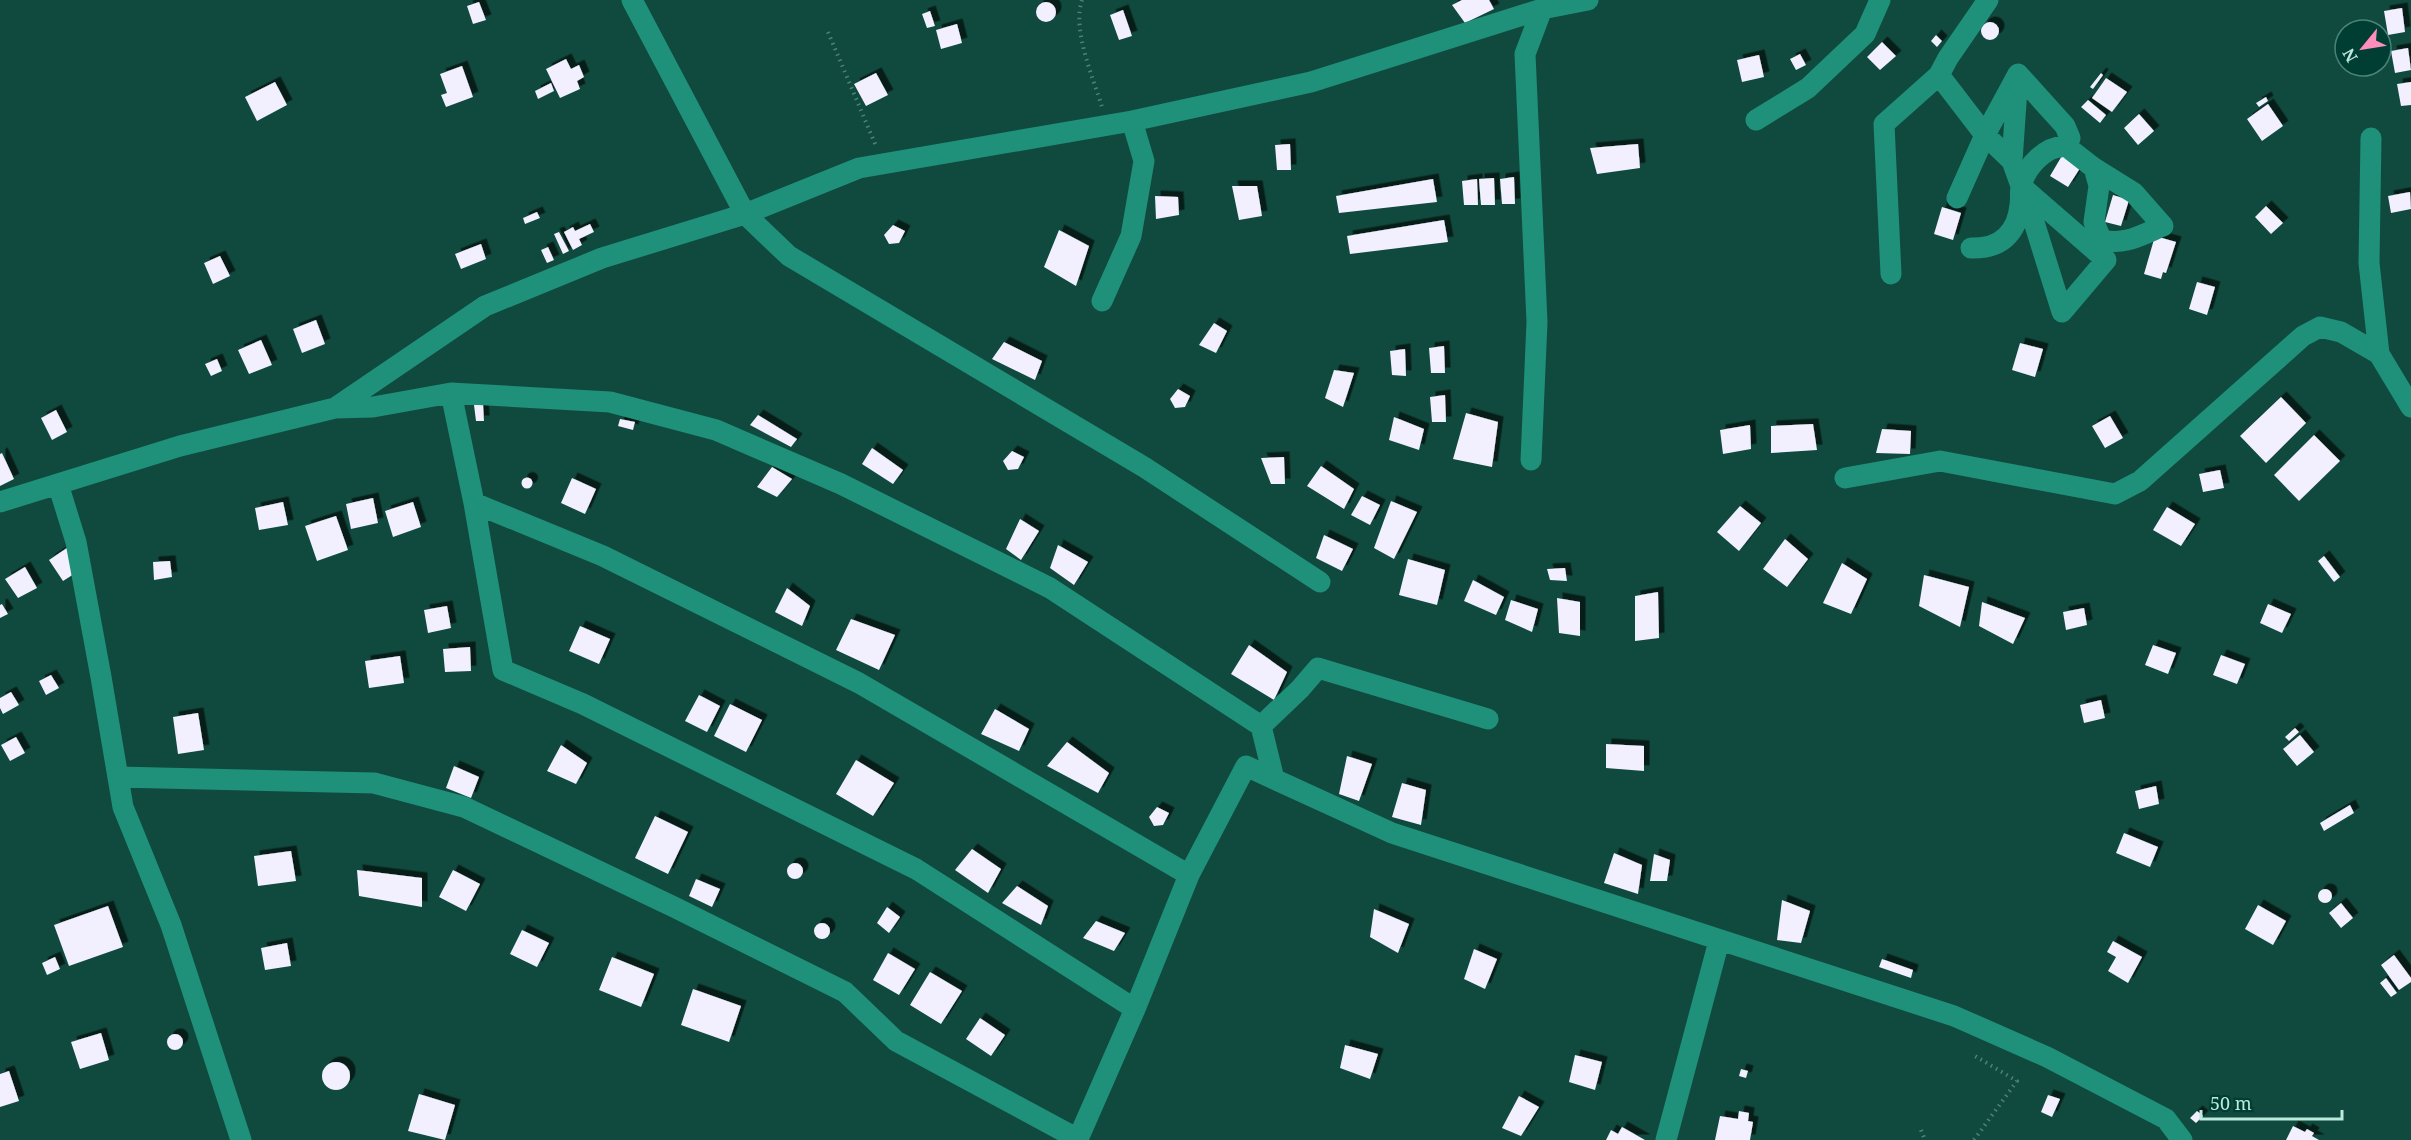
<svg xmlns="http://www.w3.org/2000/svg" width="2411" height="1140" viewBox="0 0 2411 1140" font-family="'Noto Serif',serif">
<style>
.building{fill:#f2effe;filter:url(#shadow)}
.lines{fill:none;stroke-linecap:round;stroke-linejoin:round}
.path{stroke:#4d8275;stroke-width:4;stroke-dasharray:1.5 4.5;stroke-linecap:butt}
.minor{stroke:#1f9079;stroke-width:21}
</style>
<defs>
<filter id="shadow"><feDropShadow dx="5.5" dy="-5.5" stdDeviation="0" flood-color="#0009"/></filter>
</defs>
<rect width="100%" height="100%" fill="#10493d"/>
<path class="building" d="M1462,0H1489L1494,9L1465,23L1452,5Z
M479,2L486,20L473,24L467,6Z
M1036 12a10 10 0 1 1 20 0a10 10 0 1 1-20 0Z
M2402,8L2405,32L2388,35L2384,11Z
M1123,10L1132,36L1119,40L1110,15Z
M930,11L935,26L927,28L922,14Z
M1981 31a9 9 0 1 1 18 0a9 9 0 1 1-18 0Z
M957,24L962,43L941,49L936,30Z
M1936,35L1942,41L1937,47L1931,41Z
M1882,42L1896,56L1880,70L1867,57Z
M2408,48L2411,70L2395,73L2391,51Z
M1800,54L1806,65L1796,70L1790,59Z
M1759,55L1764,77L1742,82L1737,60Z
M566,59L571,69L579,65L584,77L577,81L580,89L560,98L546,69Z
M462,66L473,97L446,107L441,95L447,93L440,74Z
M876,73L888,95L866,106L854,84Z
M2101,73L2103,75L2093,89L2090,87Z
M2106,78L2127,92L2112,112L2092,98Z
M275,82L287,105L257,121L245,97Z
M2411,82V105L2401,106L2397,84Z
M551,83L554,91L538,99L535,91Z
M2266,97L2268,101L2259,107L2256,103Z
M2088,100L2106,115L2100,123L2081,107Z
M2268,104L2283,126L2262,141L2247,119Z
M2139,114L2154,131L2138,145L2124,128Z
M1290,144L1291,170H1277L1275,145Z
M1638,144L1640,168L1597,174L1590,148Z
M2063,154L2082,165L2068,187L2050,176Z
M1514,177L1515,204H1502L1500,179Z
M1494,178L1495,205H1481L1479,179Z
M1433,179L1437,202L1339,213L1336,196Z
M1477,179L1478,205H1464L1462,181Z
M1232,186H1257L1262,216L1239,220Z
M2410,192L2411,209L2391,213L2388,196Z
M2113,195L2129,200L2121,226L2105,222Z
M1155,196L1178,197L1179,215L1156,219Z
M2266,206L2283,223L2271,234L2255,217Z
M1942,207L1961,213L1953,240L1934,234Z
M537,212L540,218L525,224L523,218Z
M1444,220L1448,242L1350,254L1347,236Z
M590,224L594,232L579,239L582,245L573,250L564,232L573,227L575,231Z
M893,225L905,231L899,243L889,244L884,235Z
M1059,230L1089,246L1076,286L1044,267Z
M559,232L569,251L563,254L554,234Z
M2155,236L2176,242L2166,273L2163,272L2161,279L2144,274Z
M481,244L486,259L461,269L455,254Z
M548,247L554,260L547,263L541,250Z
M220,256L230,276L213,284L204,263Z
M2197,282L2215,287L2207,315L2189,309Z
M316,320L325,344L302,353L293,329Z
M1214,323L1227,331L1216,353L1199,345Z
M261,340L272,365L249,374L238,350Z
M1004,342L1042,361L1035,380L992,359Z
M2020,343L2043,349L2035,377L2012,370Z
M1444,346L1445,373H1431L1429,348Z
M1405,349L1406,376L1392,375L1390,351Z
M217,359L222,371L211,376L205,364Z
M1334,370L1354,373L1343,407L1325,398Z
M1178,389L1190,396L1185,407L1175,408L1170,399Z
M1445,395L1446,422H1432L1430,397Z
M2281,397L2306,423L2266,463L2240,436Z
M483,404L484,421H476L474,405Z
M56,410L67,432L52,440L41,418Z
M1466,413L1498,422L1492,467L1453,459Z
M758,415L797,439L791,447L750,425Z
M2110,416L2123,438L2105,448L2092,426Z
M1394,417L1424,429L1419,450L1389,440Z
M620,419L635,422L633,430L618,426Z
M1813,424L1817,450L1771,453V426Z
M1750,425L1751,449L1723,454L1720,430Z
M1882,429L1911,431L1910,454L1876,453Z
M2314,435L2340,461L2299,501L2274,475Z
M872,448L903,470L893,484L862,464Z
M1012,451L1024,457L1018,469L1008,470L1003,461Z
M2,453L14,479L0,486V454Z
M1284,457L1285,484H1271L1261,458Z
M1321,466L1354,489L1344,509L1307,486Z
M772,467L792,479L777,497L757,487Z
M2220,470L2224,488L2203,492L2199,474Z
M521.5 483a5.5 5.5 0 1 1 11 0a5.5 5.5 0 1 1-11 0Z
M572,478L596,489L585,514L561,503Z
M1362,496L1380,505L1370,525L1351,515Z
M373,498L378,523L351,529L346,504Z
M1391,501L1417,512L1394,559L1374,548Z
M283,502L288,525L259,530L255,508Z
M413,502L421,527L393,537L385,511Z
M1740,506L1761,523L1739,551L1717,532Z
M2167,507L2195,524L2181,546L2153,530Z
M336,516L348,550L317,561L305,526Z
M1020,519L1039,531L1021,560L1006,549Z
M1324,535L1353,549L1342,571L1316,558Z
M1785,539L1808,559L1787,587L1763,569Z
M76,542L74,574L63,581L49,560Z
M1058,545L1088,562L1074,585L1050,568Z
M2324,556L2340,577L2334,582L2318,561Z
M1408,559L1445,570L1437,605L1399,595Z
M170,561L172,577L154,580L153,562Z
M1842,563L1867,579L1851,614L1823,603Z
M25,567L37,588L18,598L5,579Z
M1565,568L1567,581L1550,580L1547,569Z
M1924,575L1969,587L1960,627L1919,606Z
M1473,580L1504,597L1496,615L1464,601Z
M787,588L810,606L802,626L775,612Z
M1658,592L1659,638L1635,641V596Z
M1557,598L1580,602V636L1559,633Z
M1511,600L1538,609L1532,632L1505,620Z
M1982,602L2025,618L2013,644L1979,626Z
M2,604L8,614L0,618V605Z
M2268,604L2291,614L2282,633L2260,623Z
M447,606L451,628L428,633L424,610Z
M2084,608L2087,625L2066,630L2063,612Z
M851,619L895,635L879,670L836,650Z
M580,626L610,639L599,664L569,651Z
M1249,645L1287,672L1274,700L1231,674Z
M2153,645L2176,653L2168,674L2145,665Z
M470,647L471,671L445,672L443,649Z
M2221,655L2245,664L2237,684L2213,675Z
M400,656L404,683L369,688L365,661Z
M51,675L59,688L46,695L39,681Z
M11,692L19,705L3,714L0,708V698Z
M699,695L720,706L707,732L685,721Z
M2101,700L2105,718L2084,723L2080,705Z
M730,704L762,720L746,752L714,736Z
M995,709L1029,729L1019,751L981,734Z
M198,713L204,750L178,754L173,717Z
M2295,728L2299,732L2289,741L2285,737Z
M2300,735L2314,752L2297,766L2283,749Z
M16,737L25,753L10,761L1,745Z
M1067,742L1109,773L1098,793L1047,766Z
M1606,744L1644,746V771L1606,768Z
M561,745L587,763L576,784L547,771Z
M1347,756L1372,764L1359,801L1339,794Z
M856,760L894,783L873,816L836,794Z
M454,766L479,777L471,798L446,788Z
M1402,783L1426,790L1421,825L1392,817Z
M2156,786L2159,804L2139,809L2135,791Z
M2350,805L2354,813L2324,831L2320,823Z
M1157,807L1169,813L1163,825L1154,826L1149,817Z
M655,816L688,832L668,874L635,858Z
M2124,833L2158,847L2150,867L2116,853Z
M972,849L1001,869L988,893L955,870Z
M291,851L296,881L258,886L254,856Z
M1614,853L1642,865L1638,894L1604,883Z
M1654,854L1670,860L1667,881H1650Z
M787 871a8 8 0 1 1 16 0a8 8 0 1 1-16 0Z
M357,870L422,878V907L359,896Z
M453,870L480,884L466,911L439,897Z
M696,879L720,889L712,907L689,896Z
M1017,886L1048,906L1041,925L1002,903Z
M2318 896a7 7 0 1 1 14 0a7 7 0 1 1-14 0Z
M1782,900L1810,911L1801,943L1777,940Z
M2341,903L2353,918L2341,928L2329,913Z
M2258,905L2286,921L2273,945L2245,929Z
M108,906L123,947L69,966L54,925Z
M887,907L900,917L889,933L877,923Z
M1374,909L1409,924L1398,953L1370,937Z
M1096,921L1125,933L1114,951L1083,938Z
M814 931a8 8 0 1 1 16 0a8 8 0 1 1-16 0Z
M522,930L549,943L537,967L510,954Z
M2113,941L2142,957L2128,983L2108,971L2116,957L2107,952Z
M287,943L291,966L265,970L261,948Z
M1474,949L1497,959L1485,989L1464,979Z
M888,953L915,969L899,995L873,980Z
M2394,955L2411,978V982L2399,990L2381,965Z
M55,957L60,969L47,975L42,963Z
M612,957L654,974L641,1007L599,990Z
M1882,959L1913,970L1911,978L1879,967Z
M930,972L962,991L941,1024L910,1005Z
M2386,978L2397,993L2391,997L2380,983Z
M693,989L741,1006L729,1042L681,1025Z
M980,1018L1005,1035L991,1056L966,1039Z
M101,1033L109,1060L80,1069L71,1042Z
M167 1042a8 8 0 1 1 16 0a8 8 0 1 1-16 0Z
M1345,1045L1378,1054L1370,1079L1340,1068Z
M1575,1055L1602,1062L1595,1090L1569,1082Z
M322 1076a14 14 0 1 1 28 0a14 14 0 1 1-28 0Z
M1741,1069L1748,1071L1746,1078L1739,1076Z
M9,1071L19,1101L0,1107V1074Z
M419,1094L455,1105L445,1140L408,1131Z
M2048,1095L2060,1099L2052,1117L2041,1112Z
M1519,1096L1539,1107L1521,1136L1502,1128Z
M1739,1111L1749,1113L1748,1121L1753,1122L1750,1140H1715L1720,1116L1738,1119Z
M2197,1111L2203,1116L2196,1123L2190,1118Z
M2293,1126L2305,1132L2307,1129L2314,1133L2312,1136L2319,1140H2286Z
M1622,1127L1645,1140H1606L1611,1130L1618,1134Z"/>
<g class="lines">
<path class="path" d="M1082,0C1072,30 1093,77 1102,107
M828,32L876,146
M1921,1130L1925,1140
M1974,1140L2017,1081L1975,1056"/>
<path class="minor" d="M632,0L745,214L789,256L1144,467L1320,582
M1531,15L1542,9L1588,0
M2018,74L2065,126L2070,138L2067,147L2094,168L2134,193L2163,226C2143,234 2123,247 2101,239L2094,222L2099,186L2094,168
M2018,74L2012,161L1985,135Z
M1939,75L1985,135L1957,198
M1756,120L1808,88L1865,34L1880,0
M2371,138L2369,263L2379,354L2411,407
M2012,161L2034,222L2062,312L2106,260L2021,186
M1971,248C2000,249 2017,234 2020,205C2021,199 2020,192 2021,186C2026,166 2047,144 2067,147
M1891,274L1884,124L1939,75L1948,58L1988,0
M1102,301L1131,236L1144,161L1132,121
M451,393L474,503L503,670L583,704L916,869L1135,1009
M335,408L373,407L451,393L610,402L716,430L841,484L1050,588L1261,726L1274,779L1392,833L1954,1016L2047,1057L2166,1119L2182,1140
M1845,478L1940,461L2115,494L2140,481L2303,336L2320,327L2341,332L2379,354
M58,484L76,542L101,677L123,807L171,925L241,1140
M0,502L180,446L335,408L485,306L602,258L745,214L859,168L1132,121L1311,82L1542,9L1525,54L1537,322L1531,460
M1261,726L1300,689L1318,668L1488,719
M118,777L374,783L464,807L674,907L845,992L896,1041L1078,1139L1135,1009L1189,875L859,683L603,556L474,503
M1189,875L1246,766L1274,779
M1666,1140L1719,941"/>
</g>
<g transform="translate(2363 48) rotate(240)"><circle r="28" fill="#003e33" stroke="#4b8377" stroke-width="1.5"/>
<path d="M0-4.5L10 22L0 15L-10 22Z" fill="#fe8ebb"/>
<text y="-9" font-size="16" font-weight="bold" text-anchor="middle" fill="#bceadd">N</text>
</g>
<path d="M2201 1110v9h141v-9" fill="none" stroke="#bceadd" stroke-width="3"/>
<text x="2210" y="1110" font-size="18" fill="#bceadd" stroke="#003e33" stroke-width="4.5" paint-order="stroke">50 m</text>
</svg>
